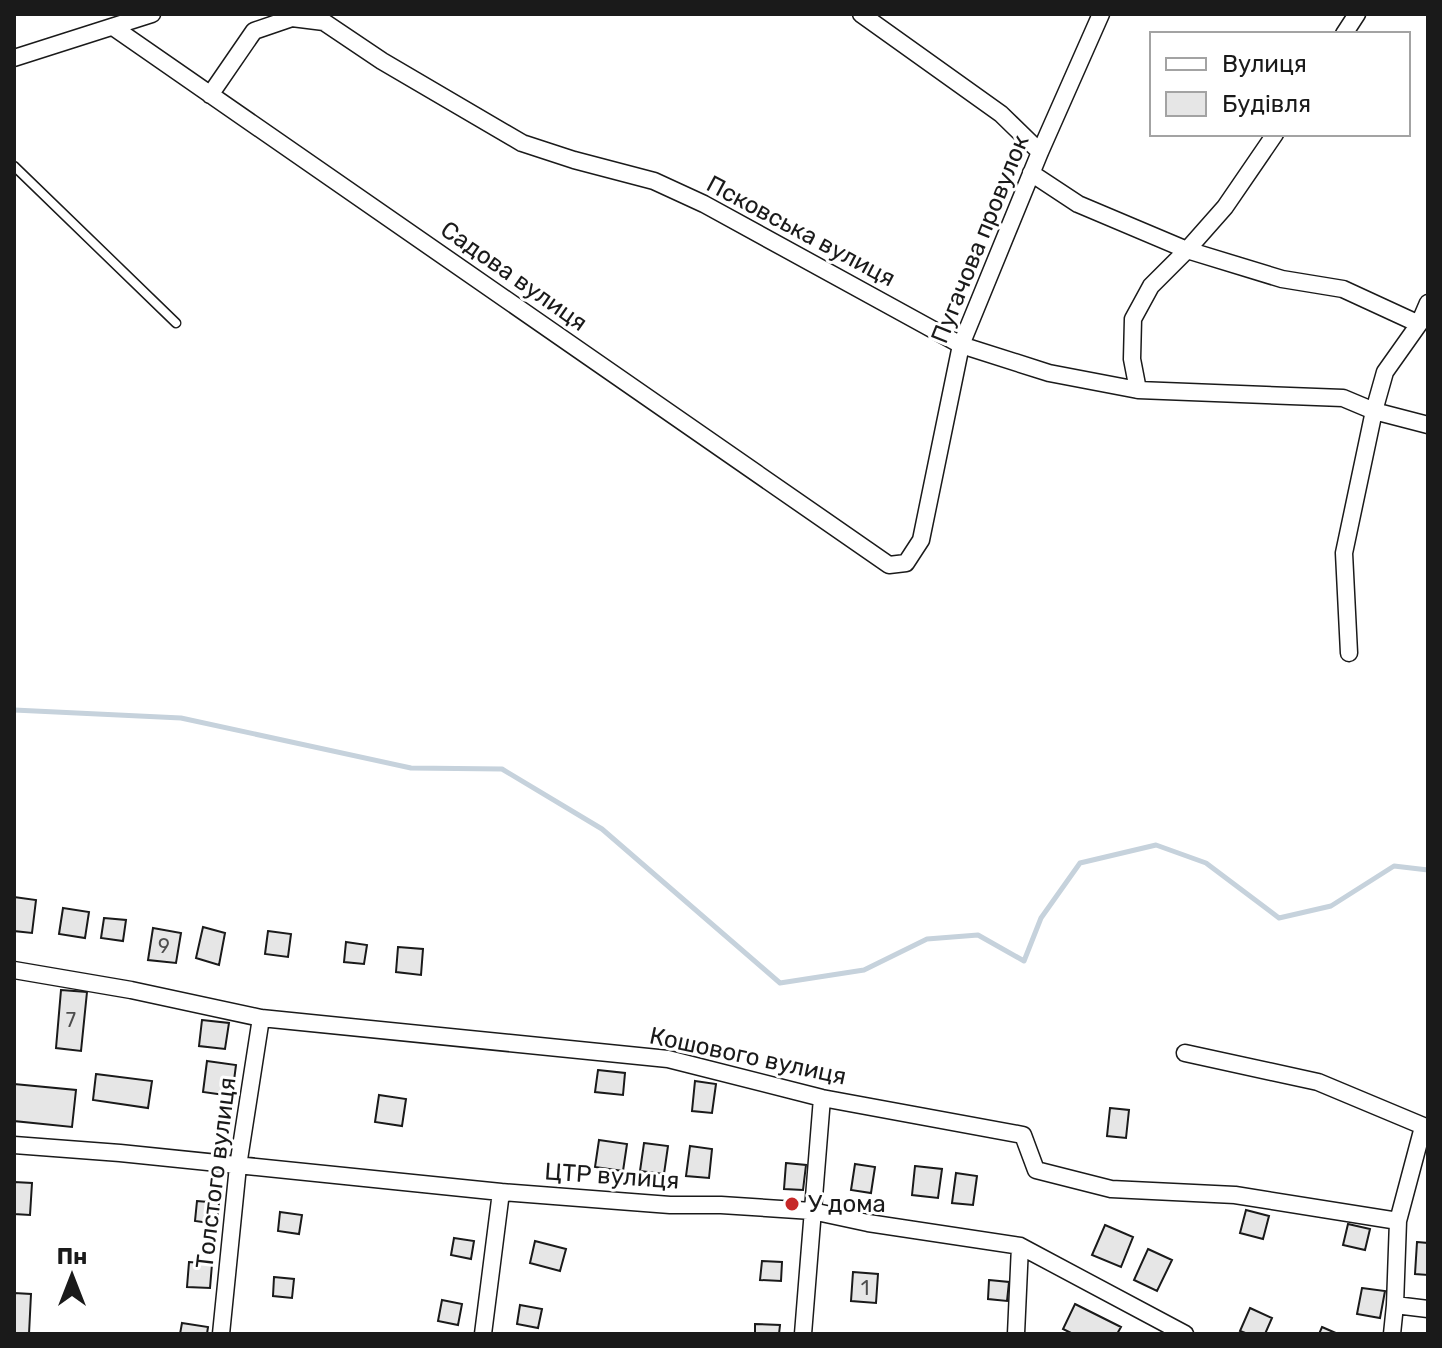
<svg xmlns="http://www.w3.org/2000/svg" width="1442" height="1348" viewBox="0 0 1442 1348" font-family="Rubik,sans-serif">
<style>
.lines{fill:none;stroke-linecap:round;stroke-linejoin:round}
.stream{stroke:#c6d2dc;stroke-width:5}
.building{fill:#e6e6e6;stroke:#1a1a1a;stroke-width:2}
.lane-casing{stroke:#1a1a1a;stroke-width:11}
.street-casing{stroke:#1a1a1a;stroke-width:19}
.lane{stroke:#fff;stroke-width:8}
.street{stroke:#fff;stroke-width:16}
.poi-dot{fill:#c62828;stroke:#fff;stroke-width:3}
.labels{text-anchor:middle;stroke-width:6;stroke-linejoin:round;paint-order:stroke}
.number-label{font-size:20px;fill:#4d4d4d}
.street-label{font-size:24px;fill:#1a1a1a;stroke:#fff}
.poi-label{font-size:24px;fill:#1a1a1a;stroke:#fff;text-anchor:start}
</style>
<rect width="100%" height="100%" fill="#fff"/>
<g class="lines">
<path class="stream" d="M14,710L181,718L411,768L502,769L602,829L780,983L864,970L927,939L978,935L1024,961L1041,918L1080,863L1156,845L1206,863L1279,918L1331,906L1394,866L1428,870"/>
</g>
<path class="building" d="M14,897L36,900L32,933L14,931Z
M63,908L89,912L85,938L59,934Z
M104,918L126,920L123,941L101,938Z
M203,927L225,933L219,965L196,958Z
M153,928L181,933L176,963L148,960Z
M268,931L291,934L288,957L265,954Z
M346,942L367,945L364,964L344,962Z
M398,947L423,949L421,975L396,972Z
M61,990L87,992L81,1051L56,1048Z
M202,1020L229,1023L225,1049L199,1046Z
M207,1061L236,1065L232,1096L203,1092Z
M598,1070L625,1073L623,1095L595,1092Z
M96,1074L152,1081L148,1108L93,1100Z
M695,1081L716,1084L712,1113L692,1111Z
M14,1084L76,1090L72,1127L14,1121Z
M379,1095L406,1099L402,1126L375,1122Z
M1110,1108L1129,1110L1126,1138L1107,1136Z
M599,1140L627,1144L623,1171L595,1167Z
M644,1143L668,1146L664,1174L640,1171Z
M690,1146L712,1149L709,1178L686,1176Z
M786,1163L806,1165L803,1190L784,1189Z
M855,1164L875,1167L871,1193L851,1190Z
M915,1166L942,1169L938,1198L912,1195Z
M956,1173L977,1176L973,1205L952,1203Z
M14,1182L32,1183L30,1215L14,1214Z
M197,1201L219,1203L217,1224L195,1221Z
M1246,1210L1269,1216L1263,1239L1240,1233Z
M280,1212L302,1215L299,1234L278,1231Z
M1348,1224L1370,1229L1365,1250L1343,1245Z
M1105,1225L1133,1237L1121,1267L1092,1255Z
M454,1238L474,1241L471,1259L451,1255Z
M535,1241L566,1249L560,1271L530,1263Z
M1417,1242L1428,1243V1275L1415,1274Z
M1148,1249L1172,1260L1157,1291L1134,1280Z
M762,1261L782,1262L781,1281L760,1280Z
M189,1262L212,1264L210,1288L187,1287Z
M853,1272L878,1274L876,1303L851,1301Z
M274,1277L294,1279L292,1298L273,1296Z
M989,1280L1009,1282L1007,1301L988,1299Z
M1362,1288L1385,1291L1380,1318L1357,1314Z
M14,1293L31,1294L29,1334H14Z
M442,1300L462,1304L458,1325L438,1321Z
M1075,1304L1121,1327L1117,1334H1073L1063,1329Z
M520,1305L542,1309L538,1328L517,1324Z
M1250,1308L1272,1318L1265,1334H1248L1240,1331Z
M182,1323L208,1327L207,1334H180Z
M755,1324L780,1325L779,1334H755Z
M1322,1327L1338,1334H1319Z"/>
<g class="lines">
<defs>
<path id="lane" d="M14,166L176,323"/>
<path id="street" d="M861,14L1001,114L1040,152
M113,27L889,565L906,563L921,540L961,345L1040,152L1101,14
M1344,34L1357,14
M14,58L152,14
M210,95L254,31L292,18L324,22L382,61L522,143L574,160L654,181L704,204L961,345L1049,373L1138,390L1343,398L1374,411L1428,425
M1031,173L1078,204L1187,250L1282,279L1343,289L1419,324
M1138,390L1132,359L1133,319L1151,286L1187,250L1225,207L1275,134
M1349,653L1344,553L1374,411L1385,372L1419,324L1428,303
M14,970L131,990L261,1018L668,1059L822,1098L1023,1135L1036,1170L1111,1189L1235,1195L1398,1221
M1185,1053L1318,1082L1428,1128
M14,1145L120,1153L501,1192L670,1205H721L812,1211L868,1223L1020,1246L1185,1334
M1395,1305L1428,1309
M221,1334L238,1166L261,1018
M483,1334L501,1192
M803,1334L822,1098
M1016,1334L1020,1246
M1392,1334L1395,1305L1398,1221L1423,1127"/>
</defs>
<use href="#lane" class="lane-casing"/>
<use href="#street" class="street-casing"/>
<use href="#lane" class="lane"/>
<use href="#street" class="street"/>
</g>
<circle class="poi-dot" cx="792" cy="1204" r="8"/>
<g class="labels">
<g class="number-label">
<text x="164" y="953">9</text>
<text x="71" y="1027">7</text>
<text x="865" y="1295">1</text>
</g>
<g class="street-label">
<text transform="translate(801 231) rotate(28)" y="8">Псковська вулиця</text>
<text transform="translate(980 239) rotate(-68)" y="8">Пугачова провулок</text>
<text transform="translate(514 276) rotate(35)" y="8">Садова вулиця</text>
<text transform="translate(748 1056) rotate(12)" y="8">Кошового вулиця</text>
<text transform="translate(216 1173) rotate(-83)" y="8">Толстого вулиця</text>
<text transform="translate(612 1176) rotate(4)" y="8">ЦТР вулиця</text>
</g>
<g class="poi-label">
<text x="808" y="1212">У дома</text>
</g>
</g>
<rect width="1442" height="1348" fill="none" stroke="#1a1a1a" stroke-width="32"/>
<rect x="1150" y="32" width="260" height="104" fill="#ffffff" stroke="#a3a3a3" stroke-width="2"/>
<rect x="1166" y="58" width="40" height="12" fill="#ffffff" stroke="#a3a3a3" stroke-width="2"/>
<text x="1222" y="72" font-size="24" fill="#1a1a1a">Вулиця</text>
<rect x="1166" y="92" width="40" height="24" fill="#e6e6e6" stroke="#a3a3a3" stroke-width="2"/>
<text x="1222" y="112" font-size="24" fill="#1a1a1a">Будівля</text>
<g transform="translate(72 1276)" stroke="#ffffff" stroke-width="6" paint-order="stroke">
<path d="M0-6L14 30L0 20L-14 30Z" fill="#1a1a1a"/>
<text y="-12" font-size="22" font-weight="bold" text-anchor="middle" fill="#1a1a1a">Пн</text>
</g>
</svg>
